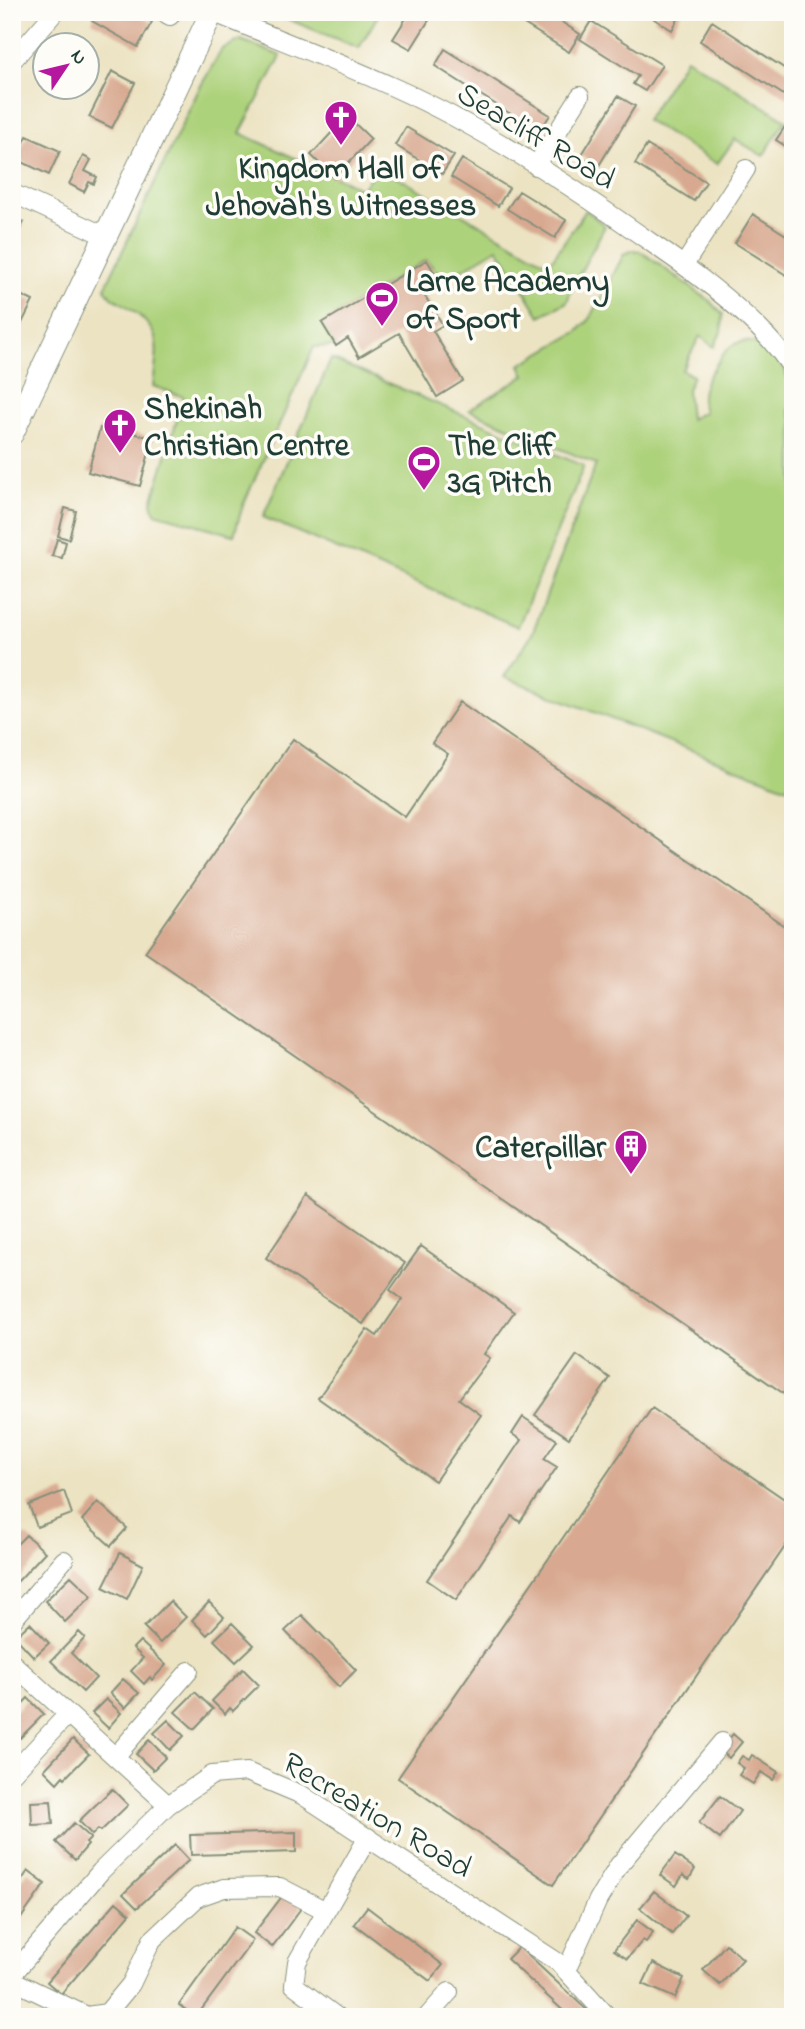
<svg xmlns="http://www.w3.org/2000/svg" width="805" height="2029" viewBox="0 0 805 2029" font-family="'Indie Flower',sans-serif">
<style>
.green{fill:#add27b;stroke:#668858;stroke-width:2}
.building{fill:#d8a990}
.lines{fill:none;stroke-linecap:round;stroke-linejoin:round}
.minor-casing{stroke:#86907b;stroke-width:20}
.tertiary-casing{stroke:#86907b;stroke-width:25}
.minor{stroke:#fff;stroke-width:18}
.tertiary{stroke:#fff;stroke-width:23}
.labels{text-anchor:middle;stroke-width:7;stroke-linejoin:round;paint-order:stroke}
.street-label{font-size:32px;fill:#1f3d34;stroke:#fdfcf7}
.poi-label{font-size:32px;font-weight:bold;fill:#1f3d34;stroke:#fdfcf7;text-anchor:start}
</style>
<rect width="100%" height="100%" fill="#fdfcf7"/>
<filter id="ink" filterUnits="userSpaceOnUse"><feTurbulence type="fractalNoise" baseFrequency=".0143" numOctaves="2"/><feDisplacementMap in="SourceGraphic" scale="14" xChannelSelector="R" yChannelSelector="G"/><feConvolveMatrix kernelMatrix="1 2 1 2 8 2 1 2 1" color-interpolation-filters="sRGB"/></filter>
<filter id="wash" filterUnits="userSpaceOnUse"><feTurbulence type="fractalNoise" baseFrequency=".00686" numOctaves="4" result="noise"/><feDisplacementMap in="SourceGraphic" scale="28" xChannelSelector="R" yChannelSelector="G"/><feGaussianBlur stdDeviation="1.57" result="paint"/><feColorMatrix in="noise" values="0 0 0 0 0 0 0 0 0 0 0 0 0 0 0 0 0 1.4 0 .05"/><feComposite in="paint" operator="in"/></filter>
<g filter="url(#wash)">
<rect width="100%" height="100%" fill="#ece3c2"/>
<path class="green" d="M270,12H380L359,48Z
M241,40L281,56L240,133L362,189L378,166L549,264L586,210L605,226L572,288L567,302L540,316L498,248L445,280L426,260L323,323L336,346L314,347L243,505L234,535L155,513L152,502L184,397L153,386C158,344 164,331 125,305C117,300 109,297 105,288L199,89L222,49Z
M686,58L786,120L763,156L735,139L717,164L646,120Z
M634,250L640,251L710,301L723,314L722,330L714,347L700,336L682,370L693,376L687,389L690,419L704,412C699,396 703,384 712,371C717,364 722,354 728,349C759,320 805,384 789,411L793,420V790L504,677L532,634L596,464L469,410L525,375L520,365L577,332L590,319L624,254Z
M331,359L584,466L518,627L263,517Z"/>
<g id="blocks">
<path class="building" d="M96,12H133L152,22L138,47L92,21Z
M410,12H434L411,49L393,39Z
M516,12H546L580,34L569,52L513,17Z
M658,12H682L672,30L654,19Z
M591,21L662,65L645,91L633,84L638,76L580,39Z
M712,21L793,74V101L700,41Z
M64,35L86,46H59Z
M445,49L550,115L539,132L435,66Z
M112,71L135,83L112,128L89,117Z
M618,96L635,106L598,167L581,156Z
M347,116L371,139L334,178L311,155Z
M790,119L793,121V151L776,140Z
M406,127L454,156L442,174L395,145Z
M27,136L60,151L49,175L16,159Z
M647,145L706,182L694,201L635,164Z
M83,156L91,160L85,171L97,177L94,184L89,182L84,192L69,184Z
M462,159L509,188L498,206L451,177Z
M519,191L566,220L555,238L507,209Z
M753,214L786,235L793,225V275L791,278L735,243Z
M12,216L24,222L12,245Z
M427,260L440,282L423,293L443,325L433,331L463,381L437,397L399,333L359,357L348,338L336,346L322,323Z
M12,291L33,301L21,325L12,321Z
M100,428L130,437L132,433L153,438L140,486L88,472Z
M65,508L76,511L69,539L58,536Z
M57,539L66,542L62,558L52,556Z
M460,702L793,932V1400L145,952L293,739L405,817L448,754L432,743Z
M308,1196L405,1263L363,1324L266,1258Z
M421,1246L514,1312L484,1354L490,1358L459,1399L481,1415L435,1481L318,1398L367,1329L377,1336L402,1299L390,1290Z
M577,1355L610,1378L569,1438L535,1415Z
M652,1408L793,1505V1535L553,1885L398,1778Z
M523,1417L557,1440L544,1459L557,1467L520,1522L512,1516L456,1600L427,1580L521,1440L512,1434Z
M64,1491L72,1514L37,1527L29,1505Z
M98,1502L127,1528L111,1546L82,1520Z
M26,1535L45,1552L18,1581L12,1575V1549Z
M120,1553L143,1565L127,1599L103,1587Z
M71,1576L92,1596L65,1622L45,1601Z
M170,1601L186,1617L160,1643L144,1627Z
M209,1602L224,1617L207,1635L192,1620Z
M302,1615L356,1670L339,1687L285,1631Z
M30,1623L49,1643L34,1657L15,1637Z
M232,1623L254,1645L236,1662L214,1640Z
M79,1632L85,1638L71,1653L96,1678L83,1692L51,1661Z
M140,1641L166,1665L152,1680L150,1677L144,1684L131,1671L143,1658L133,1648Z
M243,1669L259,1685L233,1711L230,1708L225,1714L212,1701Z
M123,1679L139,1693L125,1708L110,1693Z
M195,1692L213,1709L194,1729L175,1712Z
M28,1698L44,1714L20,1738L18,1736L12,1741V1715Z
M106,1699L121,1713L108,1728L92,1713Z
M168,1720L184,1736L170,1750L154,1733Z
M733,1734L742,1742L729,1758L720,1750Z
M73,1739L89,1754L65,1778L63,1776L57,1783L44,1770Z
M149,1740L166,1757L153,1770L136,1754Z
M752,1755L778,1772L773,1780L761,1772L753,1784L739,1775L744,1768L737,1763L742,1756L749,1760Z
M112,1789L128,1805L101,1831L98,1829L92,1835L79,1821Z
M720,1796L740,1811L720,1839L699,1823Z
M51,1801L53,1824L32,1825L31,1802Z
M74,1823L91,1838L86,1843L88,1845L75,1860L56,1842Z
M296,1832V1852L191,1855L190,1835Z
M175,1845L189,1860L137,1908L123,1894Z
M675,1855L695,1869L689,1879L683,1875L676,1886L660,1875Z
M28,1871L45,1884L12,1931V1894Z
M654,1891L686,1916L672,1934L640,1908Z
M284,1894L302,1907L272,1947L254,1933Z
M116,1902L130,1914L61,1994L47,1982Z
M367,1907L443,1965L430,1981L354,1924Z
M637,1920L653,1932L646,1942L643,1940L627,1959L614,1950Z
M235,1927L253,1940L196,2017L179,2005Z
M726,1944L743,1959L720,1985L703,1970Z
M519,1947L588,2011L583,2017H570L507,1959Z
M653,1963L684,1978L675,1998L643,1984Z"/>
</g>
</g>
<g filter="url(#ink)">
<use href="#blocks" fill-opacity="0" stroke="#86907b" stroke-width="2"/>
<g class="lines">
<defs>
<path id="minor" d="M163,12L170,16
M212,12C272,37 334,60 393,87C485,128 574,188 656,246C700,276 765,324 793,370
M13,60L55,12
M536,166L580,96
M12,193L105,236
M684,265L746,169
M12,1621L64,1560
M12,1663L168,1805
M115,1757L189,1671
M12,1774L68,1714
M566,1971L598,1900L619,1865L722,1742
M12,1975L101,1871L168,1805L212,1775L247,1772L302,1795L559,1963L608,2017
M12,1980L87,2016L107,2013L131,1984L152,1940L198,1897L224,1888L280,1887L326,1911
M337,2017L294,1985L297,1962L368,1837
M427,2017L449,1992"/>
<path id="tertiary" d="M12,433L212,12"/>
</defs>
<use href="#minor" class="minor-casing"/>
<use href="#tertiary" class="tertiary-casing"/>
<use href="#minor" class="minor"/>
<use href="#tertiary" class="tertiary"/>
</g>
</g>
<defs>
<symbol id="church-pin" viewBox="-11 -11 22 30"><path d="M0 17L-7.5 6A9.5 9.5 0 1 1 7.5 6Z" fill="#b5179e" stroke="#fdfcf7"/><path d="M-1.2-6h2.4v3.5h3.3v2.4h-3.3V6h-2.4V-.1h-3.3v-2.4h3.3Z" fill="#fff"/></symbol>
<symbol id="stadium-pin" viewBox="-11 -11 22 30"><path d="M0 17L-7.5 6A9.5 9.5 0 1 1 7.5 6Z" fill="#b5179e" stroke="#fdfcf7"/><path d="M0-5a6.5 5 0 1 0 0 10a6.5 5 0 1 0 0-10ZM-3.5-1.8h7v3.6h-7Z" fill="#fff"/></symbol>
<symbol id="building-pin" viewBox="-11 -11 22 30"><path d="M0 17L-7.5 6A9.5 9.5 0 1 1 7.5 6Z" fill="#b5179e" stroke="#fdfcf7"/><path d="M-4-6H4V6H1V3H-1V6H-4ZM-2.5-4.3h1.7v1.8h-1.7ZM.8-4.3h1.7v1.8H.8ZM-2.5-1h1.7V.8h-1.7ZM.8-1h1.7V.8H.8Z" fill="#fff"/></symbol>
</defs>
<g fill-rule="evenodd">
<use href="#church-pin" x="322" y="98" width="38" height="52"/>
<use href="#stadium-pin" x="363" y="279" width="38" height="52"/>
<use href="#church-pin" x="101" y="406" width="38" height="52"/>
<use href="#stadium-pin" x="405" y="443" width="38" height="52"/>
<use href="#building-pin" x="612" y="1127" width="38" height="52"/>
</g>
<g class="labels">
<g class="street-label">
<text transform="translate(537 135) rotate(31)" y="11">Seacliff Road</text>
<text transform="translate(378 1814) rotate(31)" y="11">Recreation Road</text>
</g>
<g class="poi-label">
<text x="341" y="178" text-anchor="middle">Kingdom Hall of<tspan x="341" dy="37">Jehovah's Witnesses</tspan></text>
<text x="406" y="291">Larne Academy<tspan x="406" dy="37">of Sport</tspan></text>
<text x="144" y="418">Shekinah<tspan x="144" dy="37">Christian Centre</tspan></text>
<text x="448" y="455">The Cliff<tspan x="448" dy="37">3G Pitch</tspan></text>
<text x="606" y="1157" text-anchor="end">Caterpillar</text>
</g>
</g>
<rect width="805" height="2029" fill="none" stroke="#fdfcf7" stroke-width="42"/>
<g transform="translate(66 66) rotate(55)"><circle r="33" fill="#fdfcf7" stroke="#a4b0a9" stroke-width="2"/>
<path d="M0-5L12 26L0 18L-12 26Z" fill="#b5179e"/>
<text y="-10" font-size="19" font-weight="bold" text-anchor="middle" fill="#1f3d34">N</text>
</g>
</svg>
